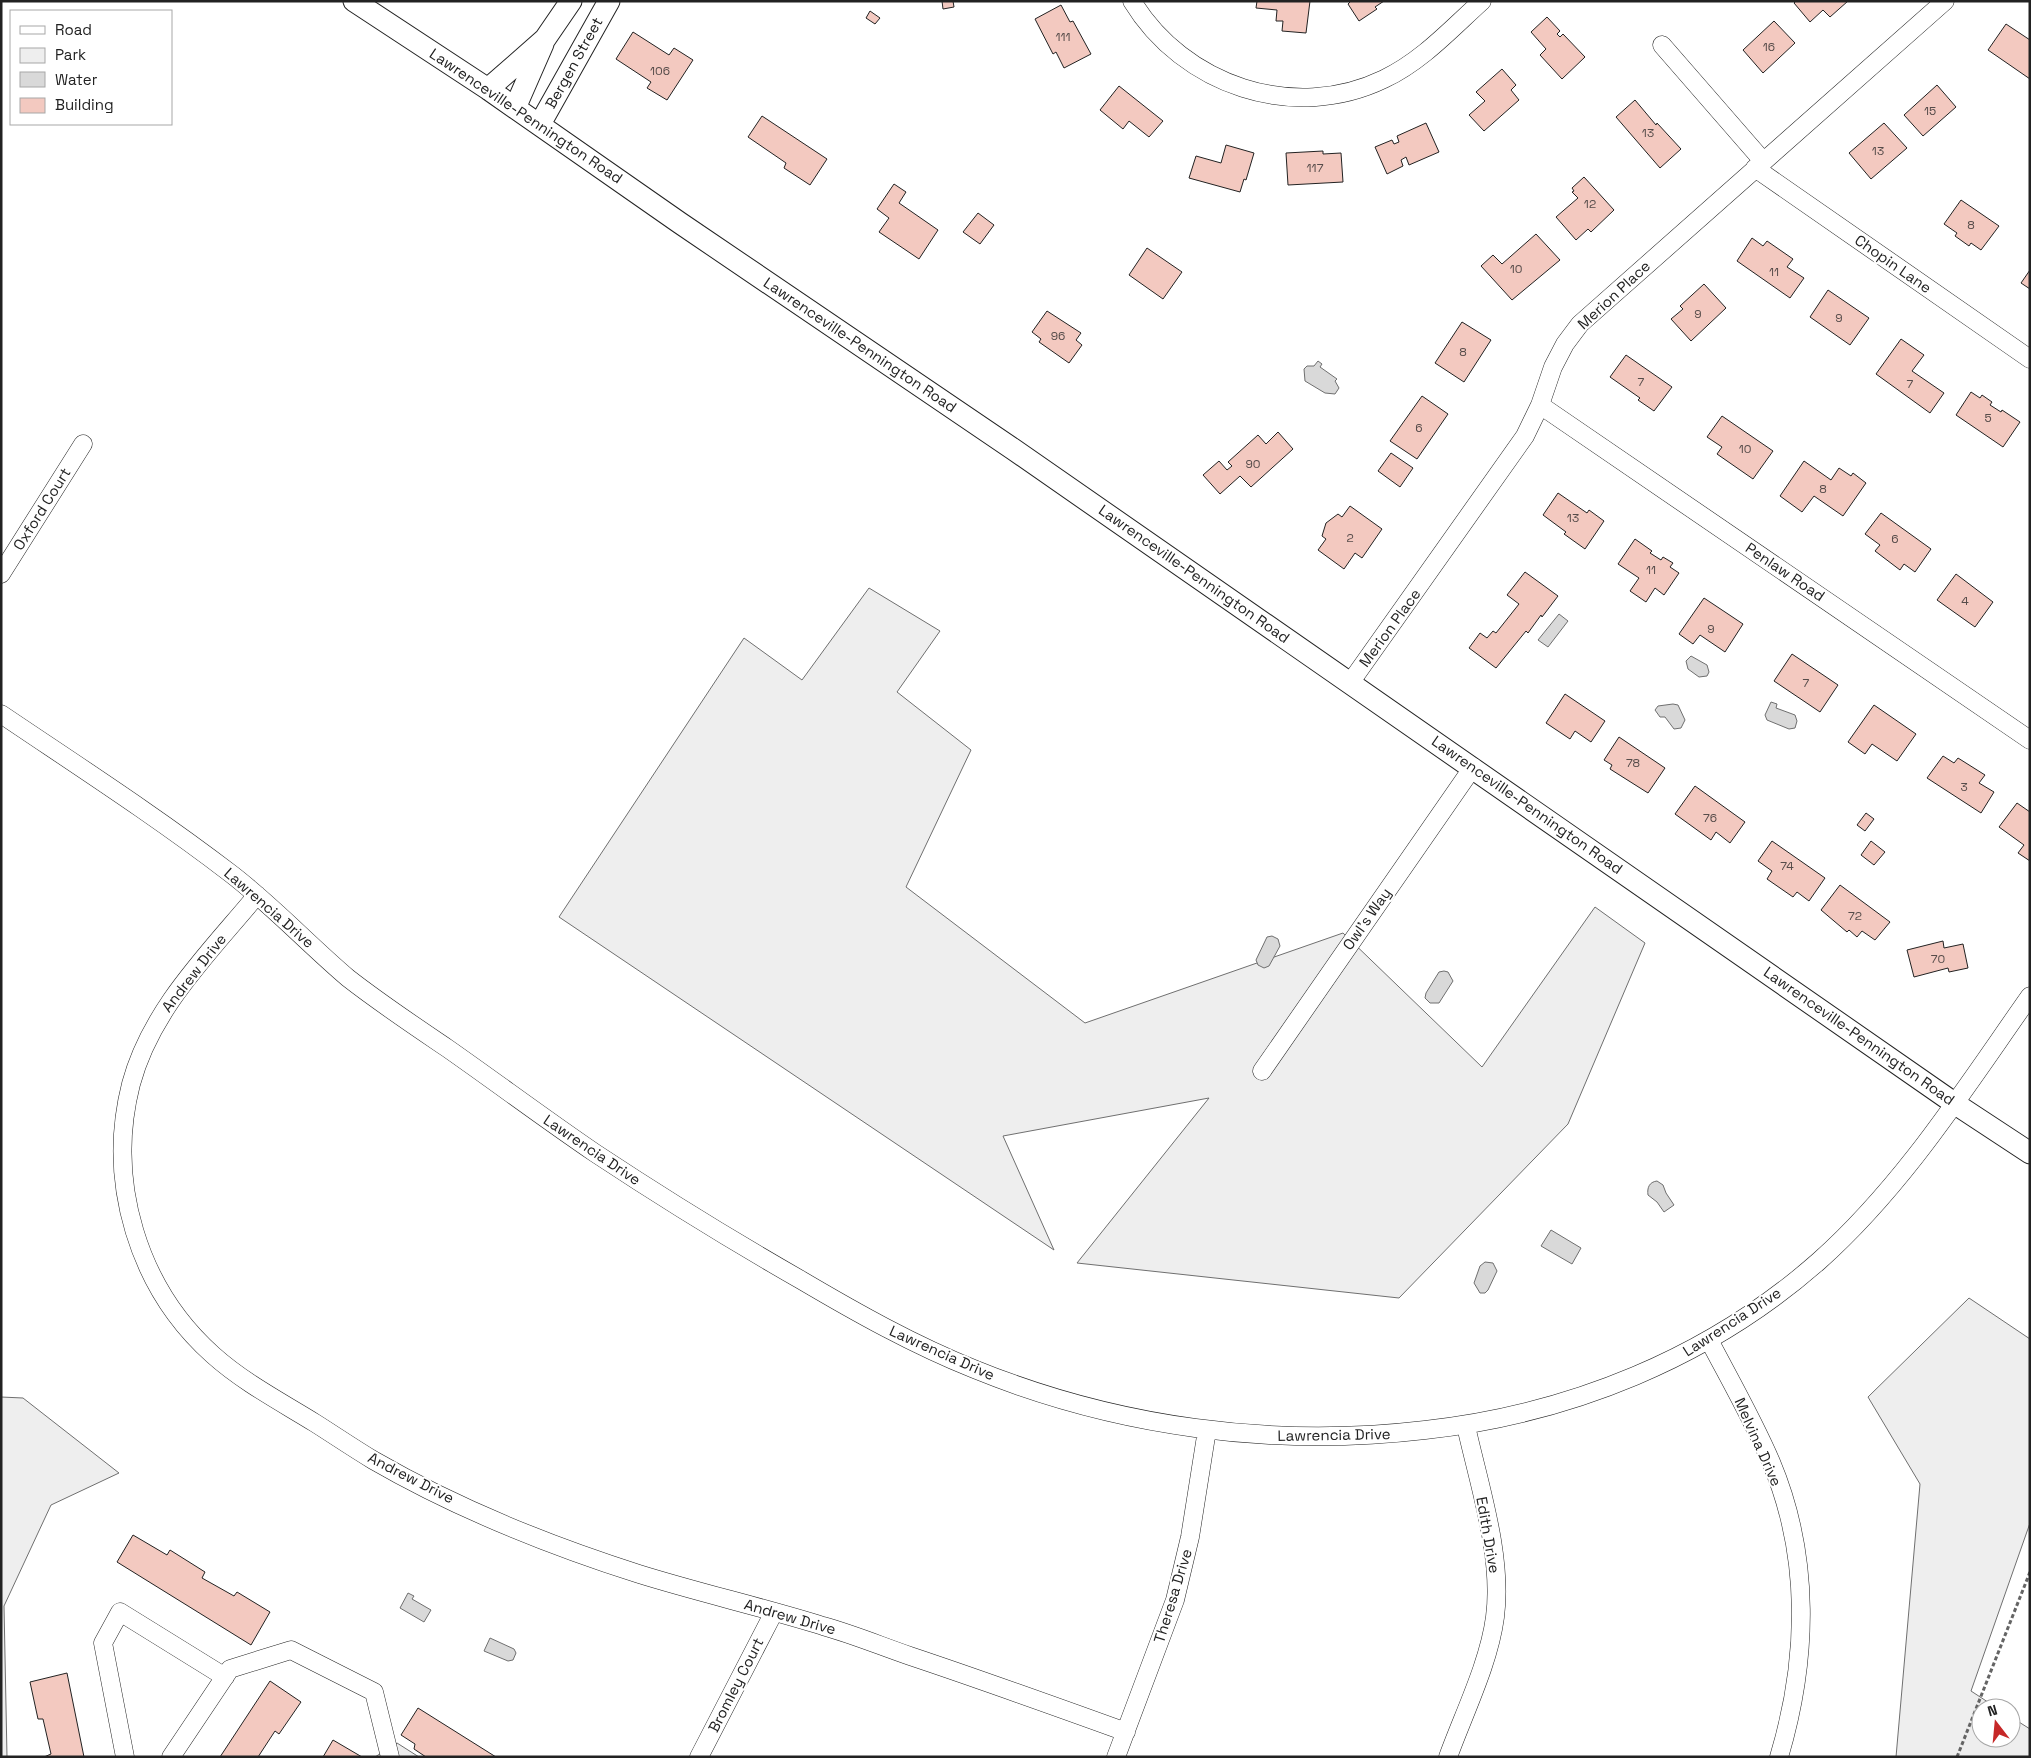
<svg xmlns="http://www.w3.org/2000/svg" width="2031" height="1758" viewBox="0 0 2031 1758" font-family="'Space Grotesk',sans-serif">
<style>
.green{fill:#eee;stroke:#6f6f6f}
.parking{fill:#ededed;stroke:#6f6f6f}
.water{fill:#d9d9d9;stroke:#6f6f6f}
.building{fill:#f3c9c0;stroke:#222}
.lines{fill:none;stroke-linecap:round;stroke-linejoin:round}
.minor-casing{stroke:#222;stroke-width:19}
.tertiary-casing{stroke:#222;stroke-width:23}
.path{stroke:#646464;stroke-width:3;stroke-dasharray:4 2.5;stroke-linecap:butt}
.minor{stroke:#fff;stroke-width:18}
.tertiary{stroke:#fff;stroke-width:21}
.labels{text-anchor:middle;stroke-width:4;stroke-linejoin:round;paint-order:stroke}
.number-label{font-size:12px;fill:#564c4a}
.street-label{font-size:15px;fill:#222;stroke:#fff}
</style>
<rect width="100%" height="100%" fill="#fff"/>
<path class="green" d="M869,588L940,631L897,692L971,750L906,887L1085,1023L1343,933L1482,1067L1595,907L1645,943L1568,1124L1399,1298L1077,1263L1209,1098L1003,1136L1054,1250L559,917L744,638L802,680Z
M1969,1298L2030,1339V1523L1971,1691L1997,1708H1981V1738H2011V1717L2030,1729V1757H1896L1920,1484L1868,1397Z
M1,1397L23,1398L119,1473L51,1505L4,1606L7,1757H1Z"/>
<path class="parking" d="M397,1743L419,1757H375Z"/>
<path class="water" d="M1318,361L1322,364L1320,367L1337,379L1335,381L1339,388L1335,394L1325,393L1305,381L1304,369L1307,366H1314Z
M1559,614L1568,621L1548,647L1538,640Z
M1691,656L1707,665L1709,672L1707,676L1699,677L1688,669L1686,661Z
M1771,702L1777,704L1776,708L1795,715L1797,721L1795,728L1789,729L1767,720L1765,715Z
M1673,704L1678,705L1685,720L1681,728L1674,729L1665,717H1660L1655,710L1658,706Z
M1272,936L1278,939L1280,946L1269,966L1264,968L1258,965L1256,960L1267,937Z
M1444,971L1448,972L1453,981L1439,1003H1430L1425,998L1426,993L1439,972Z
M1657,1181L1663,1185L1666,1193L1674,1205L1664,1212L1657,1202L1648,1195C1647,1188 1649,1182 1657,1181Z
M1551,1230L1581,1248L1572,1264L1541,1246Z
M1485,1262L1493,1263L1497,1271L1488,1290L1485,1293H1480L1474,1283L1480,1266Z
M408,1593L414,1596L412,1599L431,1610L424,1622L400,1608Z
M490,1638L514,1649L516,1653L513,1660L508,1661L484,1651Z"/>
<path class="building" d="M942,1H953L954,7L943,9Z
M1257,1H1310L1306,33L1282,31L1283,21H1276L1277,10L1256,8Z
M1351,1H1384L1375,7L1377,9L1359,21L1348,4Z
M1796,1H1848L1830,17L1823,10L1810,22L1794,3Z
M1061,5L1070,22L1073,21L1091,54L1064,68L1056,52L1053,54L1035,19Z
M870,11L880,18L875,24L866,18Z
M1547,17L1560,31L1557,34L1560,37L1563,34L1585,57L1562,79L1540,55L1546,49L1531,32Z
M1774,21L1795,43L1763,73L1743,50Z
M2006,24L2030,40V79L1988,50Z
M633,32L669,55L674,48L693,60L667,100L647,88L651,82L616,59Z
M1502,69L1516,85L1511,90L1519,100L1484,131L1469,115L1485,101L1476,92Z
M1937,85L1956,107L1923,136L1904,115Z
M1119,86L1163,121L1149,137L1129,121L1123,129L1100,110Z
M1635,100L1656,125L1657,123L1681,149L1660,168L1616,117Z
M762,116L827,159L810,185L784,168L786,163L748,137Z
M1426,123L1439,152L1409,165L1406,157L1401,160L1403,166L1387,174L1375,147L1392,140L1394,144L1399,142L1397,136Z
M1884,123L1907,148L1871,179L1849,153Z
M1226,145L1254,153L1246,180L1244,179L1240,192L1189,178L1196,156L1221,163Z
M1323,151V154L1341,153L1343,182L1288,185L1286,153Z
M1584,177L1614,210L1591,232L1588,229L1576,240L1556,217L1578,198L1572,192L1574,191L1572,188Z
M894,184L906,192L899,203L938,230L919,259L879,232L889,218L877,209Z
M1961,200L1999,226L1981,250L1971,243L1969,246L1955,236L1957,233L1944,224Z
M978,213L994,225L980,244L963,232Z
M1536,234L1560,260L1512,300L1481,266L1493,255L1502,264Z
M1752,238L1763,246L1767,241L1793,259L1787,267L1804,278L1790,298L1737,261Z
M1147,248L1182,272L1163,299L1129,275Z
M2030,270V289L2021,283Z
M1704,284L1726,308L1691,341L1671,319L1683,309L1680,306Z
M1828,290L1869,318L1850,345L1810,317Z
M1047,311L1081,333L1076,340L1082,345L1069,363L1039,342L1041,339L1032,332Z
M1462,322L1491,340L1464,382L1435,363Z
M1901,339L1924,355L1912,371L1944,393L1930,413L1876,374Z
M1626,355L1672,387L1654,411L1638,400L1640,398L1610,377Z
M1971,392L1980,398L1982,395L1992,402L1990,405L2001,412L2002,410L2020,422L2003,447L1956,415Z
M1422,396L1448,414L1417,459L1390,441Z
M1722,416L1773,451L1753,479L1717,454L1722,447L1707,437Z
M1278,432L1293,449L1251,487L1240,476L1220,494L1203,475L1219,461L1227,470L1232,466L1228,462L1258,435L1266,444Z
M1391,453L1413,468L1400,487L1378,471Z
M1804,461L1831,480L1839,468L1851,476L1853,473L1866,483L1843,516L1814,496L1802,512L1780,496Z
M1558,493L1587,513L1589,510L1604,521L1585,549L1564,534L1566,532L1543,515Z
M1350,506L1382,529L1362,558L1355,553L1344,569L1318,550L1326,539L1322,536L1326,523L1338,514L1342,517Z
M1881,513L1931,549L1915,572L1904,564L1900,570L1875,551L1880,545L1865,534Z
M1635,539L1652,551L1650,553L1661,560L1663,557L1673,563L1670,567L1679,573L1664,595L1655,588L1646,602L1630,591L1639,578L1618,564Z
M1525,572L1558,596L1542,617L1541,615L1528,633L1526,631L1496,668L1469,648L1480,633L1487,638L1493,631L1496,633L1519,604L1507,595Z
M1956,574L1993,602L1975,627L1937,600Z
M1704,598L1743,624L1725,652L1700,635L1693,644L1679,634Z
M1792,654L1838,685L1820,712L1774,681Z
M1565,694L1605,721L1591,742L1575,731L1570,739L1546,723Z
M1874,705L1916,734L1897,761L1872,744L1865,754L1848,742Z
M1619,737L1665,768L1648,793L1610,769L1612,765L1604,760Z
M1943,756L1954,763L1958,758L1985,775L1979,783L1994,792L1981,813L1927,778Z
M1695,786L1745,822L1730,843L1716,832L1711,840L1675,814Z
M2017,803L2030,812V861L2018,853L2024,845L1999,827Z
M1866,813L1874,819L1865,831L1857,825Z
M1772,841L1825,878L1809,901L1797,892L1793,897L1767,879L1772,871L1758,861Z
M1871,841L1885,852L1874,865L1861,855Z
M1840,885L1890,922L1875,940L1862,931L1857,937L1849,930L1847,932L1821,910Z
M1943,941L1944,948L1963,944L1968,968L1949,972L1948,968L1914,977L1907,950Z
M133,1535L167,1555L170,1550L205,1572L202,1578L234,1596L237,1592L270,1612L251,1645L117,1562Z
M67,1673L84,1757H44L51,1754L43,1719H38L30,1682Z
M270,1681L301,1702L279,1734L275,1731L258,1757H220Z
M418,1708L496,1757H426L414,1749L415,1744L401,1735Z
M333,1740L362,1757H323Z"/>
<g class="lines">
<defs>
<path id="minor" d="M1132,1C1183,85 1293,123 1384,79C1422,61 1451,29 1482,1
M1662,45L1763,161
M1755,168L2030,359
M1540,405L2030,740
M1,574L83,444
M1350,683L1525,436L1540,405L1553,367L1565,344L1580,324L1945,1
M1,714C78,766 157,817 230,873C272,905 308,944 348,978C380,1003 413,1025 447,1048C497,1083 545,1119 595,1153C663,1198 731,1240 801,1280C857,1313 914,1345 974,1369C1116,1427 1272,1448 1425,1430C1570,1414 1709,1358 1819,1261C1904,1185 1965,1088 2030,996
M257,895C209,953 151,1009 131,1084C106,1182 138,1288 213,1355C243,1382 281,1402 315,1423C334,1435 353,1448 373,1460C456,1508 548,1545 639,1574C700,1593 762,1607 823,1626C852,1634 881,1646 910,1656C982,1680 1054,1706 1126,1732
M1262,1071L1473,767
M1709,1340C1730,1380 1753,1420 1771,1462C1811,1557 1808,1660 1779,1757
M125,1757L103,1643L120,1612L225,1677
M171,1757L230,1669L291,1650L374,1692L390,1757
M699,1757L774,1612
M1116,1757L1175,1600L1190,1537L1207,1430
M1448,1757C1464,1713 1489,1663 1495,1617C1503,1556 1479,1485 1466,1426"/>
<path id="tertiary" d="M354,1L488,89L680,223L1013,449L1954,1103L2030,1153
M488,89L545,39L571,1
M515,108L543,44
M540,124L609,1"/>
</defs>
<use href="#minor" class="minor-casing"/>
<use href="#tertiary" class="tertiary-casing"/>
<path class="path" d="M1957,1757L2030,1572"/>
<use href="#minor" class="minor"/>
<use href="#tertiary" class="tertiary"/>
</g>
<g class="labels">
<g class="number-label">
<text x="1063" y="41">111</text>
<text x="1769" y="51">16</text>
<text x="660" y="75">106</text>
<text x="1930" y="115">15</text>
<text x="1648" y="137">13</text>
<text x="1878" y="155">13</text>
<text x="1315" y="172">117</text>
<text x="1590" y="208">12</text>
<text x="1971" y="229">8</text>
<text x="1516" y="273">10</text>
<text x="1774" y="276">11</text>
<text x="1698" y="318">9</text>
<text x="1839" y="322">9</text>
<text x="1058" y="340">96</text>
<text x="1463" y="356">8</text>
<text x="1641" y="386">7</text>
<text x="1910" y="388">7</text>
<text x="1988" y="422">5</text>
<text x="1419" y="432">6</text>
<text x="1745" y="453">10</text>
<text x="1253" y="468">90</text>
<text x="1823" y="493">8</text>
<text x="1573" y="522">13</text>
<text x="1350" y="542">2</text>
<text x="1895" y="543">6</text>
<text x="1651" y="574">11</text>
<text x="1965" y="605">4</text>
<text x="1711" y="633">9</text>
<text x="1806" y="687">7</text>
<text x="1633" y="767">78</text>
<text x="1964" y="791">3</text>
<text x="1710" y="822">76</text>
<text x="1787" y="870">74</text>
<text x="1855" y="920">72</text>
<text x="1938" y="963">70</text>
</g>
<g class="street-label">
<text transform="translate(574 63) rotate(-61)" y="5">Bergen Street</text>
<text transform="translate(526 116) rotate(34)" y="5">Lawrenceville-Pennington Road</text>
<text transform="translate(1893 264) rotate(35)" y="5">Chopin Lane</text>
<text transform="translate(1614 295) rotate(-43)" y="5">Merion Place</text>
<text transform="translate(860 345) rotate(34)" y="5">Lawrenceville-Pennington Road</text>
<text transform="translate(42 509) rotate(-58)" y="5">Oxford Court</text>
<text transform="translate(1785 572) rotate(34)" y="5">Penlaw Road</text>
<text transform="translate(1194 574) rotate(35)" y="5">Lawrenceville-Pennington Road</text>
<text transform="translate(1390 628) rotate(-54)" y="5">Merion Place</text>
<text transform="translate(1527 805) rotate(35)" y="5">Lawrenceville-Pennington Road</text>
<text transform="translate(269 908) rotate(41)" y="5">Lawrencia Drive</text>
<text transform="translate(1367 919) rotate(-55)" y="5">Owl's Way</text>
<text transform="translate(194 973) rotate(-52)" y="5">Andrew Drive</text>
<text transform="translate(1859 1036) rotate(35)" y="5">Lawrenceville-Pennington Road</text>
<text transform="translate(592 1150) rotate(34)" y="5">Lawrencia Drive</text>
<text transform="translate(1732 1322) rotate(-33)" y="5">Lawrencia Drive</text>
<text transform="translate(942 1353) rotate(24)" y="5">Lawrencia Drive</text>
<text transform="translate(1334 1435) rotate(-1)" y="5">Lawrencia Drive</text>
<text transform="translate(1758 1442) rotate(66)" y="5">Melvina Drive</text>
<text transform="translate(411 1478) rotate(27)" y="5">Andrew Drive</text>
<text transform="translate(1488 1535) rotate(80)" y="5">Edith Drive</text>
<text transform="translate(1173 1596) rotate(-73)" y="5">Theresa Drive</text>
<text transform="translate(790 1617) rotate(16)" y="5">Andrew Drive</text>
<text transform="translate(736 1685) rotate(-63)" y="5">Bromley Court</text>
</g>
</g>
<rect width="2031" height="1758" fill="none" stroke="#222222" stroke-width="5"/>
<rect x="10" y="10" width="162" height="115" fill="#ffffff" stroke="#a7a7a7"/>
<rect x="20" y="26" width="25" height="8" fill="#ffffff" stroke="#a7a7a7"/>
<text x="55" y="35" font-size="15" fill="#222222">Road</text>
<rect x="20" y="48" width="25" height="15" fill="#eeeeee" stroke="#a7a7a7"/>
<text x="55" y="60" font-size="15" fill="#222222">Park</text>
<rect x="20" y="72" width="25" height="15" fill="#d9d9d9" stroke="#a7a7a7"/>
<text x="55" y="85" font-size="15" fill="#222222">Water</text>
<rect x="20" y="98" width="25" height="15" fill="#f3c9c0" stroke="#a7a7a7"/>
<text x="55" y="110" font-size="15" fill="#222222">Building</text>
<g transform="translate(1996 1723) rotate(344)"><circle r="24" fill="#ffffff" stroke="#a7a7a7"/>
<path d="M0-4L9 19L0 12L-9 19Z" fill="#c62828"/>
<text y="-8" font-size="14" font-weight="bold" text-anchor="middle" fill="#222222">N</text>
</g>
</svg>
